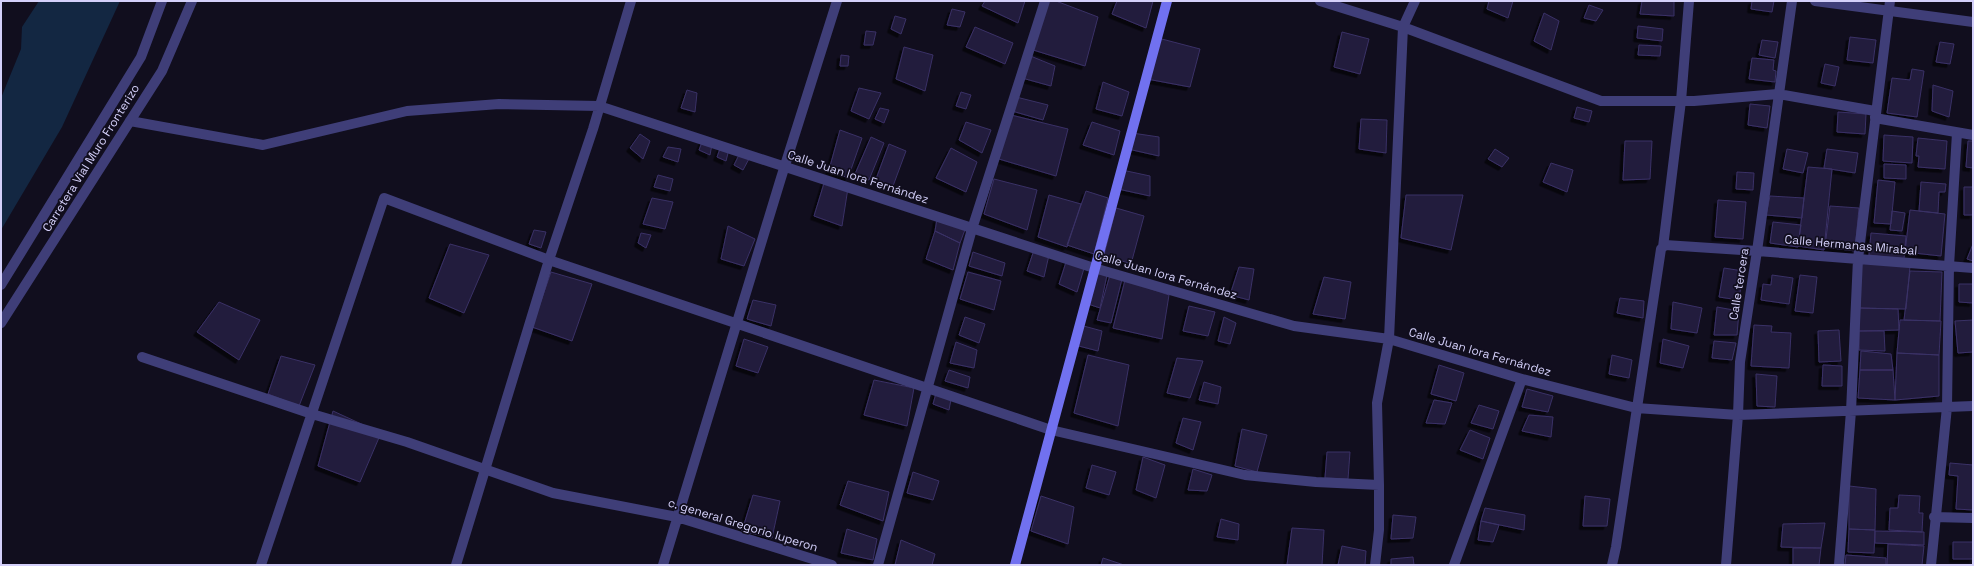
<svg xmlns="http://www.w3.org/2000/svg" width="1974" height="566" viewBox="0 0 1974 566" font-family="'Space Grotesk',sans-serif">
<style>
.water{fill:#132742}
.building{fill:#221c3d;stroke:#3a3166;filter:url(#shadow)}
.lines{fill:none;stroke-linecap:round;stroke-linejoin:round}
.minor{stroke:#3f3e78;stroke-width:10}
.tertiary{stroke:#3f3e78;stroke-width:10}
.secondary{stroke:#7171f0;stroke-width:10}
.labels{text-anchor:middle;stroke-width:3.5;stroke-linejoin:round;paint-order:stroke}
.street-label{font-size:12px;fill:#d4d0fa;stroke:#110e1e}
</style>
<defs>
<filter id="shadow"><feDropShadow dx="-3.5" dy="3.5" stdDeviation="0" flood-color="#0009"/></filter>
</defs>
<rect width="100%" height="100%" fill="#110e1e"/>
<path class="water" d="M39,1H120L62,127L1,230V98L21,49L22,27Z"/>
<path class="building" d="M985,1H1025L1018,23L982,6Z
M1043,1H1056L1098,17L1085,66L1030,49Z
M1117,1H1153L1146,28L1112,14Z
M1489,1H1513L1508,18L1487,9Z
M1642,1H1674V16L1640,14Z
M1752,1H1774L1772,12L1751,9Z
M1589,5L1603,10L1596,21L1584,18Z
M952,9L965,12L960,27L947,25Z
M1544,13L1559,21L1551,50L1534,41Z
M895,16L906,19L901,34L891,29Z
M1638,26L1663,29L1662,41L1637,38Z
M975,27L1013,43L1005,64L966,47Z
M866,31L876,32L873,45H864Z
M1342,32L1369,39L1360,74L1334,67Z
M1850,37L1876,40L1873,63L1847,60Z
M1158,38L1200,49L1190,87L1147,79Z
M1762,40L1778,42L1775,58L1759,55Z
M1940,42L1954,44L1950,64L1936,62Z
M1639,45L1661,46L1660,56L1638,55Z
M904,47L933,55L925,91L896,79Z
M841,55L849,56L848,66H840Z
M1028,55L1055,66L1051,86L1022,78Z
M1752,58L1774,60L1773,70L1776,71L1775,82L1749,79Z
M1825,64L1839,67L1835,86L1821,83Z
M1912,69L1924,71L1917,117L1887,113L1892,78L1910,80Z
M1103,82L1129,92L1122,116L1096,109Z
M1933,85L1953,91L1949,117L1932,111Z
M859,88L881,93L869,119L851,111Z
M687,90L697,93L695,112L681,108Z
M961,92L971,95L966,109L956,106Z
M1016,97L1048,105L1043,120L1012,111Z
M1750,104L1770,106L1767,128L1748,125Z
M1577,107L1592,111L1589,122L1574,118Z
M880,108L889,110L884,123L875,119Z
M1838,112L1866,114L1865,134L1837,132Z
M1011,115L1068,129L1056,176L999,159Z
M1361,119L1387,120L1386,153L1359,149Z
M966,122L991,130L982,153L959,140Z
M1092,122L1120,131L1114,155L1083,145Z
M840,130L862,138L848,178L829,170Z
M1132,133L1159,137V156L1128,149Z
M640,134L650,141L643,159L630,148Z
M1884,135L1913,137L1912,163L1883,161Z
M704,137L713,139L710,155L699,150Z
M871,137L884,143L869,180L855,174Z
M1918,138L1947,141L1945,169L1918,167L1919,156H1916Z
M1625,141H1652L1650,179L1623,180Z
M1968,141H1973V168L1966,167Z
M889,144L906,151L893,186L876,179Z
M721,146L729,149L726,161L717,157Z
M668,147L681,149L678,162L663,157Z
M951,148L977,162L966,192L936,178Z
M1495,149L1509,158L1502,167L1488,159Z
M1787,149L1808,153L1803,173L1783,169Z
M1827,149L1858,153L1855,173L1824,168Z
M739,155L750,157L743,170L734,165Z
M1551,163L1573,170L1567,192L1543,182Z
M1884,164L1906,165V179L1884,178Z
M1808,167L1832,169L1824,250L1798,246Z
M1122,170L1150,176V196L1118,189Z
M1737,172L1754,173L1753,190L1736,189Z
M658,175L673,179L670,191L654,187Z
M994,179L1037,190L1027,230L984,214Z
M825,180L848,188L842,226L814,216Z
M1878,180L1895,182L1891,224L1874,223Z
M1921,182L1946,184L1945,192H1939L1938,213L1919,211Z
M1964,187H1973V215H1964Z
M1086,191L1108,198L1094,254L1067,245Z
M1049,195L1081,204L1067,247L1038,237Z
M1406,195H1463L1451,250L1401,238Z
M1770,196L1804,198L1802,218L1766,215Z
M652,198L673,202L665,229L643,224Z
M1718,200L1746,202L1743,239L1715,237Z
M1830,206L1859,208L1855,251L1825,247Z
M1116,208L1144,216L1131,264L1104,255Z
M1910,210L1945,214L1941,256L1905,252Z
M1892,211L1905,213L1902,231L1890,230Z
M937,219L966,227L960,243L935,231Z
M1773,222L1801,225L1798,247L1770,243Z
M728,226L755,239L744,266L721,259Z
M534,230L546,232L541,248L529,244Z
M935,231L960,243L953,270L926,259Z
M641,233L651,235L646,248L638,243Z
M1871,233L1906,236L1904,259L1869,255Z
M450,244L489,255L464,313L429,298Z
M1973,244V261L1967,259Z
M1034,250L1049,255L1044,277L1027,271Z
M973,252L1005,263L1002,276L969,266Z
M1067,259L1085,265L1077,292L1059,284Z
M1860,263L1910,266L1906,309L1860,308Z
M1239,267L1254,269L1249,300L1230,295Z
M1724,268L1743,271L1739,300L1719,297Z
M1095,271L1107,275L1100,308L1085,303Z
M1910,271L1942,272L1940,321L1904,320Z
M551,272L592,284L572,341L532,327Z
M968,272L1001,281L994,310L960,299Z
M1110,275L1122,279L1111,323L1097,320Z
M1772,275L1793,278L1789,304L1761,300L1763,284L1771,285Z
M1800,275L1817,277L1813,313L1795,311Z
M1324,277L1351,282L1345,319L1313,314Z
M1125,280L1169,295L1162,339L1113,328Z
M1959,284H1973V303L1959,302Z
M1620,298L1644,301L1643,318L1617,313Z
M753,300L776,305L771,326L747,319Z
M219,302L260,320L239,360L197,332Z
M1673,302L1702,308L1697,333L1671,329Z
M1189,306L1215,312L1208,336L1183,331Z
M1717,307L1739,311L1737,335H1714Z
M1859,308L1898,309L1899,330L1859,331Z
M965,317L985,324L979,343L959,335Z
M1224,317L1236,323L1230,344L1218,341Z
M1900,320L1941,321L1939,355L1897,353Z
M1973,320V352L1958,353L1955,321Z
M1080,325L1102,331L1098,351L1075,345Z
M1754,325L1772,326L1771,332L1791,333L1789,368L1751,366Z
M1839,330L1841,361L1819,362L1818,331Z
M1859,331H1884L1885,351L1859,350Z
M744,339L768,347L758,373L736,366Z
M1663,339L1689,346L1683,368L1660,363Z
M1714,341L1736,343L1732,360L1712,358Z
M956,342L977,350L974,368L950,363Z
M1861,351L1891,354L1893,370H1860Z
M1897,353L1939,355V396L1895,400Z
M1088,355L1129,365L1118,426L1074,413Z
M1612,355L1632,360L1629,378L1609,374Z
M281,356L315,365L299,406L268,394Z
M1177,358L1203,361L1190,398L1167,393Z
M1439,365L1464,373L1456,401L1431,394Z
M1823,365L1842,366V386H1822Z
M949,370L970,377L968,388L945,381Z
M1860,370H1893L1895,400L1858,398Z
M1756,374L1777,376L1775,407L1757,406Z
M874,380L914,388L907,426L864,415Z
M1204,382L1221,387L1218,404L1199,400Z
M1527,389L1553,396L1548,412L1522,407Z
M937,390L952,394L949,410L933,404Z
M1434,400L1452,403L1445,424L1426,423Z
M1479,405L1499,411L1493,429L1471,423Z
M333,411L381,433L360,482L318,466Z
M1529,415L1553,417L1551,437L1522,431Z
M1183,418L1201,422L1193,450L1176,443Z
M1242,429L1267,435L1257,472L1235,466Z
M1470,430L1490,438L1483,459L1460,450Z
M1327,452H1350L1348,479L1325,478Z
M1143,457L1165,465L1156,498L1136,490Z
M1950,463L1973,465V510L1956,509L1958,476L1949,475Z
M1092,465L1116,472L1109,495L1086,488Z
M1193,469L1212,475L1207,491L1188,490Z
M913,472L939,481L933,500L907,493Z
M848,481L889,492L883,521L840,505Z
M1849,486L1876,489L1875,530L1849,529Z
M753,495L780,501L772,538L742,531Z
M1899,495L1920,496L1919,513H1923L1922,532L1889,530L1890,508H1898Z
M1041,496L1074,507L1068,544L1031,531Z
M1585,496L1610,499L1607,526H1583Z
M1485,508L1525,515L1524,530L1481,521Z
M1393,515L1416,517L1413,538L1391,539Z
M1221,519L1239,524L1238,540L1217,537Z
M1481,521L1499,525L1493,542L1478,540Z
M1825,523L1821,548L1781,547L1783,524Z
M1292,528L1324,530L1322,565H1287Z
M847,529L877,539L873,560L841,553Z
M1849,529L1875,530L1874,553L1848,552Z
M1875,531L1924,532V545L1875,543Z
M901,540L935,554L932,565H895Z
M1953,542H1973V559H1953Z
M1888,544L1924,546L1922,565H1887Z
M1342,546L1366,551L1365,565H1338Z
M1793,548H1821L1819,565H1793Z
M1846,555L1886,558V565H1845Z
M1413,557L1414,565H1391V559Z
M1103,558L1124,565H1101Z"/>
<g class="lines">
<path class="minor" d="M1320,1L1403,27L1601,101H1694L1778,94L1875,111V118L1973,135
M1815,1L1973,22
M130,121L263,145L407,111L499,104L599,106L1094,268L1294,326L1389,339L1522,379L1636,408L1738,415L1973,406
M1663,247L1681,101L1689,1
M142,357L312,414L407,442L553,493L677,517L832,565
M1379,485L1377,403L1389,339L1403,27L1415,1
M1934,517L1973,518
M261,565L384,198L549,260L1051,430L1245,475L1316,482L1379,485V530L1375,565
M456,565L549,260L593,129L631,1
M663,565L781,178L837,1
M878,565L972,229L1045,1
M1454,565L1522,379
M1612,565L1616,547L1661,249L1665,245L1757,251L1973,268
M1726,565L1738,415L1740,362L1757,251L1792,1
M1839,565L1851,411L1858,259L1890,1
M1931,565L1947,407L1949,266L1957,133"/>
<path class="tertiary" d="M1,285L141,57L162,1
M1,323L162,71L192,1"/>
<path class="secondary" d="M1015,565L1167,1"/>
</g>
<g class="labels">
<g class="street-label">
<text transform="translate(91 158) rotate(-58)" y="4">Carretera Vial Muro Fronterizo</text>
<text transform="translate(858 177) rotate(18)" y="4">Calle Juan lora Fernández</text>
<text transform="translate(1851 245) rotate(5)" y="4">Calle Hermanas Mirabal</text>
<text transform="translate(1166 275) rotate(16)" y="4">Calle Juan lora Fernández</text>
<text transform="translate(1739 284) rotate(-81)" y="4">Calle tercera</text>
<text transform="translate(1480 352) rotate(16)" y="4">Calle Juan lora Fernández</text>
<text transform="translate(743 525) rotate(17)" y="4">c. general Gregorio luperon</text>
</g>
</g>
<rect width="1974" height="566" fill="none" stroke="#d4d0fa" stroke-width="4"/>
</svg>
